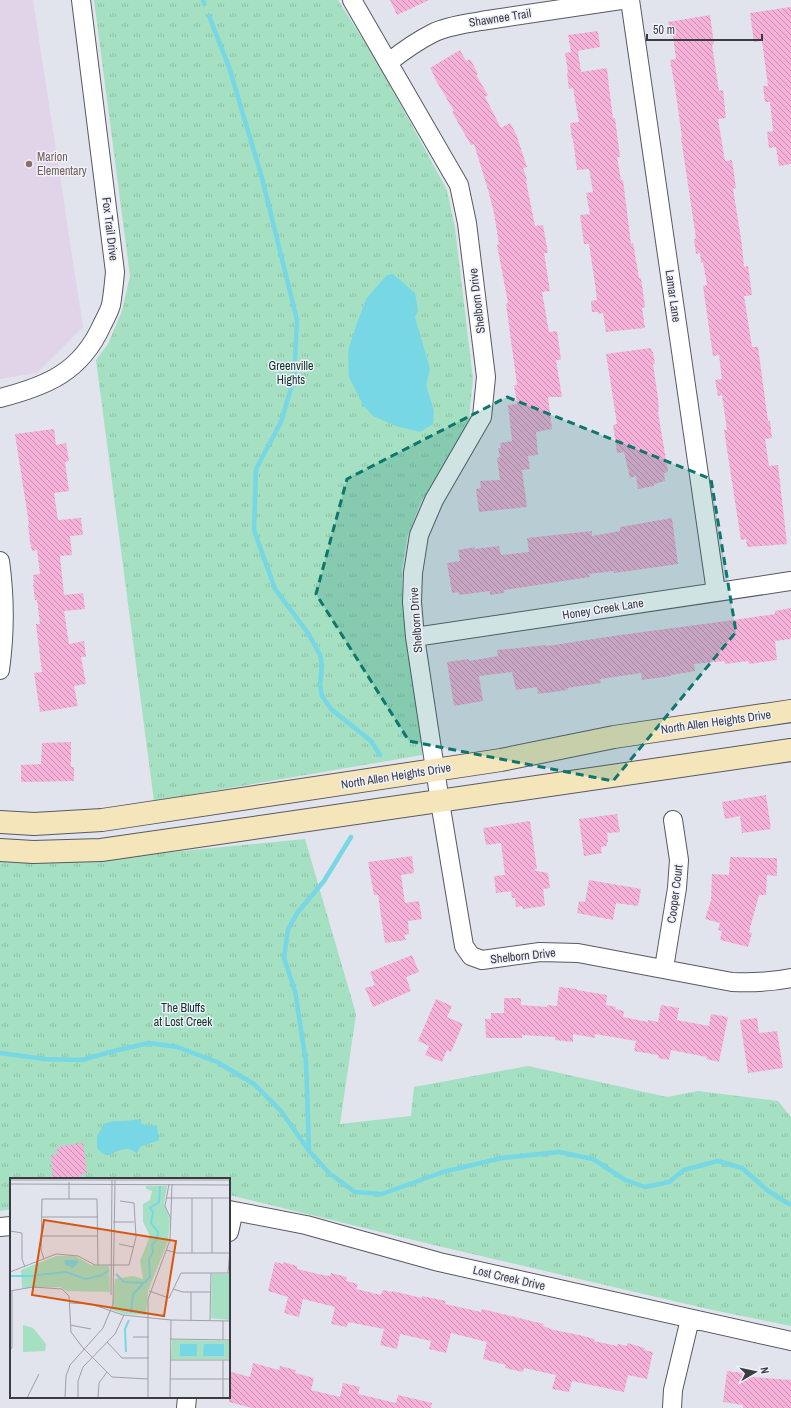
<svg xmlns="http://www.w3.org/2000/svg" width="791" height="1408" viewBox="0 0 791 1408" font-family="'Archivo Narrow',sans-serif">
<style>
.education{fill:#e2d4e8}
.park{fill:url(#park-tufts)}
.water{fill:#77d7e5}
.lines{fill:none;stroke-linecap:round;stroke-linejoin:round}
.stream{stroke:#77d7e5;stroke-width:4.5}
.building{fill:url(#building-back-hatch)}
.street-casing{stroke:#585a63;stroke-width:20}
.secondary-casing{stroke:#585a63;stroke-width:24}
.street{stroke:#fff;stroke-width:18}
.secondary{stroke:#f5e5ba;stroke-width:22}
.marked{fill:#0f766e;fill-opacity:0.2;stroke:#0f766e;stroke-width:3;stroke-dasharray:8 5;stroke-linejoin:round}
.education-dot{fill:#8d6e63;stroke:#eef1fb;stroke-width:1.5}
.labels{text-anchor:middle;stroke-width:3;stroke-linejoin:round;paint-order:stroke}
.street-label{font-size:12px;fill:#3b3c40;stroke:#eef1fb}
.education-label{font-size:12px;fill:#785e54;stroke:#eef1fb;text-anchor:start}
.park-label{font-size:12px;fill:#123525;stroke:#eef1fb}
.inset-river{fill:none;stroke:#77d7e5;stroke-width:2}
.inset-road{fill:none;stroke:#9fa0a8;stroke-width:1}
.view{fill:#d75611;fill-opacity:0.15;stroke:#d75611;stroke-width:2}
.inset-edge{fill:none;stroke:#3b3c40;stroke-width:2}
</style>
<defs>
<pattern id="park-tufts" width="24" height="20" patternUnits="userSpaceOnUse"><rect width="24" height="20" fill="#a4e0c1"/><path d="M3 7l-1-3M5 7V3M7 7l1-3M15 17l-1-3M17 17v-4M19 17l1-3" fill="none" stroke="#8ec1a7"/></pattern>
<pattern id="building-back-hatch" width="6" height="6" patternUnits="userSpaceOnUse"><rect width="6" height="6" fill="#f5b1d8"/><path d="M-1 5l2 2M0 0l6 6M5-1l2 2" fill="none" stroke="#c891b1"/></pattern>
</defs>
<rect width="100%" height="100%" fill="#e1e3ed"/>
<path class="education" d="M0,0H33L83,327L37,373L0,379Z"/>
<path class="park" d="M94,0H338L379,65L447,190L455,228L473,379L469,419L451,455L421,502L407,537L402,569V596L423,744L422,755L154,801L96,360L108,344L122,311L130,276Z
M305,839L356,1014L340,1124L411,1116L414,1087L528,1066L667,1097L698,1091L778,1101L791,1117V1326L708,1309L438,1246L229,1195V1179H11V1209L0,1211V860L102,859Z"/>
<path class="water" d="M393,274L415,293L418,311L415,317L430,369L426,385L434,411L433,424L420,432L396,426L373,416L363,405L349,377L348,351L356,326L366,299L387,275Z
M141,1119V1123C146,1126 151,1127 156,1125L157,1126L159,1140L140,1147L137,1153C133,1151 129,1148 125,1149C111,1150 110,1163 97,1148V1136L104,1124L113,1121H125Z"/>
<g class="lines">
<path class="stream" d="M203,0L204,4
M209,16L229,67L262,178L297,320L294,378L281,422L256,469L254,530L275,589L308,633L320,655L322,665L320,684L322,696L331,709L371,741L380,755
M0,1053L45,1059L82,1060L110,1052L149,1043L177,1047L217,1062L254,1084L281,1111L309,1151L329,1173L355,1192L382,1194L443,1172L502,1158L559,1152L593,1159L625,1180L645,1187L669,1182L684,1170L718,1161L742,1168L767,1190L789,1204H791
M309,1151L306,1062L295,991L284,958L288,929L298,912L324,881L351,837"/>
</g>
<path class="building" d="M390,0H429L397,15Z
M791,7V164L779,166L776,147L769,148L767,132L773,131L770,102H765L763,86H768L762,41L754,42L750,13Z
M710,15L714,44L712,45L719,91L723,90L726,118L718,119L725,161L732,160L736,188L733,189L742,245L744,267L748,266L752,295L744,296L752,347H758L768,421H770L772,438L765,439L769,466L778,465L787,544L747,547L746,539L741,540L724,430H727L722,395L718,396L715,380L722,379L719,355L713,356L703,286L707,285L703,262L701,263L700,253L696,254L694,239L696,238L681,138L682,137L675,88L670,60L676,59L673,36H671L668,22Z
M598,31L600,47L571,52L568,35Z
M460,50L466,61L470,59L478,74L476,75L488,95L485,97L501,128L510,123L516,134L527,167L523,168L527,180L526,181L535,226L543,225L548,253H544L550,291L542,292L549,332L557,331L561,360H556L562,397H548L552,429L536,432L538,455L528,456L530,469L522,470L527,507L479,512L476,489L481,488L480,481L500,480L497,458L500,457L498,448H501L500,443L512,441L508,405L517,404L514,385H517L507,311L506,304L508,303L497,245L499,244L494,213L489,193L474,144L471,145L452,112L454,111L434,77H435L430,68Z
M578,51L581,72L607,68L609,87L613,118H615L620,157H617L621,180H623L631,244L633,243L639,278H641L645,307L642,308L645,328L606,332L603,313L598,314V312H592L591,301L597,300L595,284L589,244H584L580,215L590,214L586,193L593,192L589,169L577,170L573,139H572L570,123L579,122L573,88L569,89L567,73L568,72L565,53Z
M651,348L652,352H653L655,364H653L658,398L659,411L658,412L668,472L664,473L665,481L654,484V486L638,489L636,476L630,478L624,452L617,453L613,425L617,424L606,354Z
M54,429L56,445L66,443L69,461L65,462L69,491L54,493L58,520L81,518L83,535L70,536L72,555L60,556L64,595L83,593L85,609L64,611L69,644L84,641L86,657H81L86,684L74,686L78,706L40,712L34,673L42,672L36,624H40L37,600H35L33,583H34L33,575L40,574L37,550L32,551L30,542L28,524H29L15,434Z
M672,518L678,564L614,573V571L589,574L590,577L504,590V593L490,595V591L459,595L458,592L452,593L447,563L460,561L458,550L475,547V549L499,546L501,555L529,552L527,538L592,531V536L620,531V527Z
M791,608V639L775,641L777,660L749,664L748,661L725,664L724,661L694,664L695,671L671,675V676L642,680L641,673L600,679L601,683L567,688L568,690L538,694L537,687L516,690L512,672L479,676L483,701L454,706L447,662L468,659L469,661L498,656L497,650L547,645V646L620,635L734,620L775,614V611Z
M71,742V767H74V781L21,782V765L41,764L42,743Z
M766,795L771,829L742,833L740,816L725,819L722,802Z
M617,814L620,832L607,833L608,842H607V846L601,847L602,853L584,856L579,819Z
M530,821L537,869L532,870L548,873L550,888L543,889L545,906L523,909L522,906L516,907L515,898H512L511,891L496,893L494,876L505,875L501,843L486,845L483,828Z
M412,856L414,873L401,875L405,903L419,901L422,919L408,921L409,934L404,935L406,940L385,943L378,895H374L368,862Z
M730,857L777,858V876L767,875L766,895H759L749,932L752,933L748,947L720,940L722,931L718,930L720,923L705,919L711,900L712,874L729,875Z
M589,880L641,889L638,906L616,903L613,920L577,913L579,901L585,902Z
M412,955L419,972L406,977L411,991L373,1007L365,988L375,985L370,972Z
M559,987L577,989V990L607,995L606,1005L616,1007L615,1009L624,1011L623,1017L648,1022V1020L658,1022L661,1005L679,1008L677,1020L709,1026L711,1014L728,1017L719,1062L706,1059L707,1057L671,1050L669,1060L658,1058V1055L634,1051L636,1041L595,1034V1038L573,1034V1042L555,1040V1037L522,1035V1038H486L485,1019H491V1013H504V998H521V1005L547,1007V1005L557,1006Z
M436,999L452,1006L447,1017L463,1024L451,1052L447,1050L442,1062L425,1055L429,1046L418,1041Z
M757,1018L759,1033L777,1031L783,1068L748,1073L740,1020Z
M83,1143L87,1173L82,1174V1176L69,1178L70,1179H53L51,1155L58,1154L57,1147Z
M275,1262L283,1264V1262L297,1266V1269L322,1275L330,1276L331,1273L347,1277L346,1281L358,1284L356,1289L381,1295L383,1290L392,1292V1291L422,1298V1296L446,1301L445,1304L481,1312L482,1309L544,1324L543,1326L554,1330L579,1335L595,1339L594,1341L617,1346L618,1344L627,1346V1343L645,1348L644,1350L653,1352L647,1379L628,1375L624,1392L572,1381L569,1392L552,1389L556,1375L524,1368L523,1372L505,1368L506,1365L483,1359L487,1342L451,1333L446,1353L429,1349L431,1341L400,1334L397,1349L380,1345L384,1329L348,1322L347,1327L331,1324L335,1307L303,1299L299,1317L284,1313L288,1297L268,1291Z
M253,1363L279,1370L280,1366L296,1370L295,1373L314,1378L311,1390L340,1397L343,1383L360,1387L358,1394L396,1403L398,1395L432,1403L431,1408H252L229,1402V1381L231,1372L250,1377Z
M727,1371L751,1374V1377L791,1380V1408H743V1405L723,1402Z"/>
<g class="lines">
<defs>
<path id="street" d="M352,0L459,185L467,223L486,377L482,417L434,500L419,535L413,573L412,602L415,637L440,802L464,946L471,956L482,960L540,952L578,953L732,982C753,983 771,982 791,978
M630,0L716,592
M389,62C403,51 417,41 433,33C447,26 465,24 481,21L621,0
M0,398C47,386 81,372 102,325C105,319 109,312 111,305C113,294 114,283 115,272L81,0
M0,561C5,597 5,634 0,670
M415,637L791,581
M664,968L677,888L679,860L673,820
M229,1210L306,1225L439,1262L791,1341
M0,1227L11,1226
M229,1232L234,1211
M186,1408L187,1397
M672,1408L673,1390L690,1319"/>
<path id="secondary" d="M0,822L34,824L102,820L501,760L614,737L791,711
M0,850L33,852L101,850L791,750"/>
</defs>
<use href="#street" class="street-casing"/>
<use href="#secondary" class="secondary-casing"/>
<use href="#street" class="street"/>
<use href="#secondary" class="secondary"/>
</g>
<path class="marked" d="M507,397L711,479L736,632L613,781L409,741L316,594L347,479Z"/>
<circle class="education-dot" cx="29" cy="164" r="4"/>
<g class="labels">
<g class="street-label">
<text transform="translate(500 18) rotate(-9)" y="4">Shawnee Trail</text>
<text transform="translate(110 229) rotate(83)" y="4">Fox Trail Drive</text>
<text transform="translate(673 296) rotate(82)" y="4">Lamar Lane</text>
<text transform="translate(477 301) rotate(-97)" y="4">Shelborn Drive</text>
<text transform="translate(603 609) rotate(-9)" y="4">Honey Creek Lane</text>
<text transform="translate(416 620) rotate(-94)" y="4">Shelborn Drive</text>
<text transform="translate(716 722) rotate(-8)" y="4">North Allen Heights Drive</text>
<text transform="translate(396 776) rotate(-9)" y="4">North Allen Heights Drive</text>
<text transform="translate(675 894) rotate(-83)" y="4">Cooper Court</text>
<text transform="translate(523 956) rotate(-6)" y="4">Shelborn Drive</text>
<text transform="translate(509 1278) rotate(13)" y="4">Lost Creek Drive</text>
</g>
<g class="education-label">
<text x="37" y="161">Marion<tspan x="37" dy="14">Elementary</tspan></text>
</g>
<g class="park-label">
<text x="291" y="370">Greenville<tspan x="291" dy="14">Hights</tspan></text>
<text x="183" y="1012">The Bluffs<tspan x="183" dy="14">at Lost Creek</tspan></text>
</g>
</g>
<g transform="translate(10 1178)">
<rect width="220" height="220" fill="#e1e3ed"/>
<path d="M13,147L23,150L36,166L35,173L13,174ZM162,162L220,163V181H161Z" fill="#a4e0c1"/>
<path d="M136,8H157L154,26L160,42L158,63L138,113L136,137L114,136L102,132L105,101L123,98L133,101L130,83L140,58L133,44V26L140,22L142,13L136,11ZM46,78H65L81,87L99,88L100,114L57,113L50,109L12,110L11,92ZM202,96H220V142L201,140Z" fill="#a4e0c1"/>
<path d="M204,97H219L213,111H203Z" fill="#a4e0c1"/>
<path d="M56,82H67L69,84L63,90L56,87L54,84ZM170,166H187V178H170ZM194,166H214V178H193Z" fill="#77d7e5"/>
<path class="inset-river" d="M106,96L114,104L134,105M27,97L56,94L76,101L92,97L99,92M0,98H25M121,135L123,116L140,99L139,81L143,74L142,67L147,61L148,54L141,45L143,34L140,30L149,24L150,8M116,174L115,151L119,142"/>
<path class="inset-road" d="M0,2H220M59,4V21M0,6L220,7M159,6L155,28L161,41M156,20H220M31,39H88M103,44H124M0,53L12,55V81L15,89M31,58H88M109,66L123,69M156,72L167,75H220M182,75V20M202,75V20M34,81L31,72L32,21H87L88,87M0,94L46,76L68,78L85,87H119L126,59L124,25L110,23M218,95L220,71M163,111L173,114H201M0,113L23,109L52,111L59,118L61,154L73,170L102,199L138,201M139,113L159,120L171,95H220M101,117L102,2M60,125L81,126L113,137L161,142L220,143M181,142V114M200,142L201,95M60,147L81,151M123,159H139M160,161L220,162M213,162V143M97,164L112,180H139M0,172L2,170V113M160,182H220M160,201H220M17,220L29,196M55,220L56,198L60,187L93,150L103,126L105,2M68,220V203L73,189L105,156L114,137M88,220L89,205L97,194M138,220V121L160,62L162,6M160,220L161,142M213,220V182"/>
<path class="view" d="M34,42L166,63L154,138L22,117Z"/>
<rect width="220" height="220" class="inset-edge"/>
</g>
<g transform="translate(755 1372) rotate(81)" stroke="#eef1fb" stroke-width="3" paint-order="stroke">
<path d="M0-3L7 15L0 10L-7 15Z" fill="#3b3c40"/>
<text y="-6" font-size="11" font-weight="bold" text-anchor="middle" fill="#3b3c40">N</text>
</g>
<path d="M647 34v6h115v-6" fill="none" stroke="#3b3c40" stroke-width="2"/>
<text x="653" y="34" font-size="12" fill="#3b3c40" stroke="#eef1fb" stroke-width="3" paint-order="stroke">50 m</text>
</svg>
